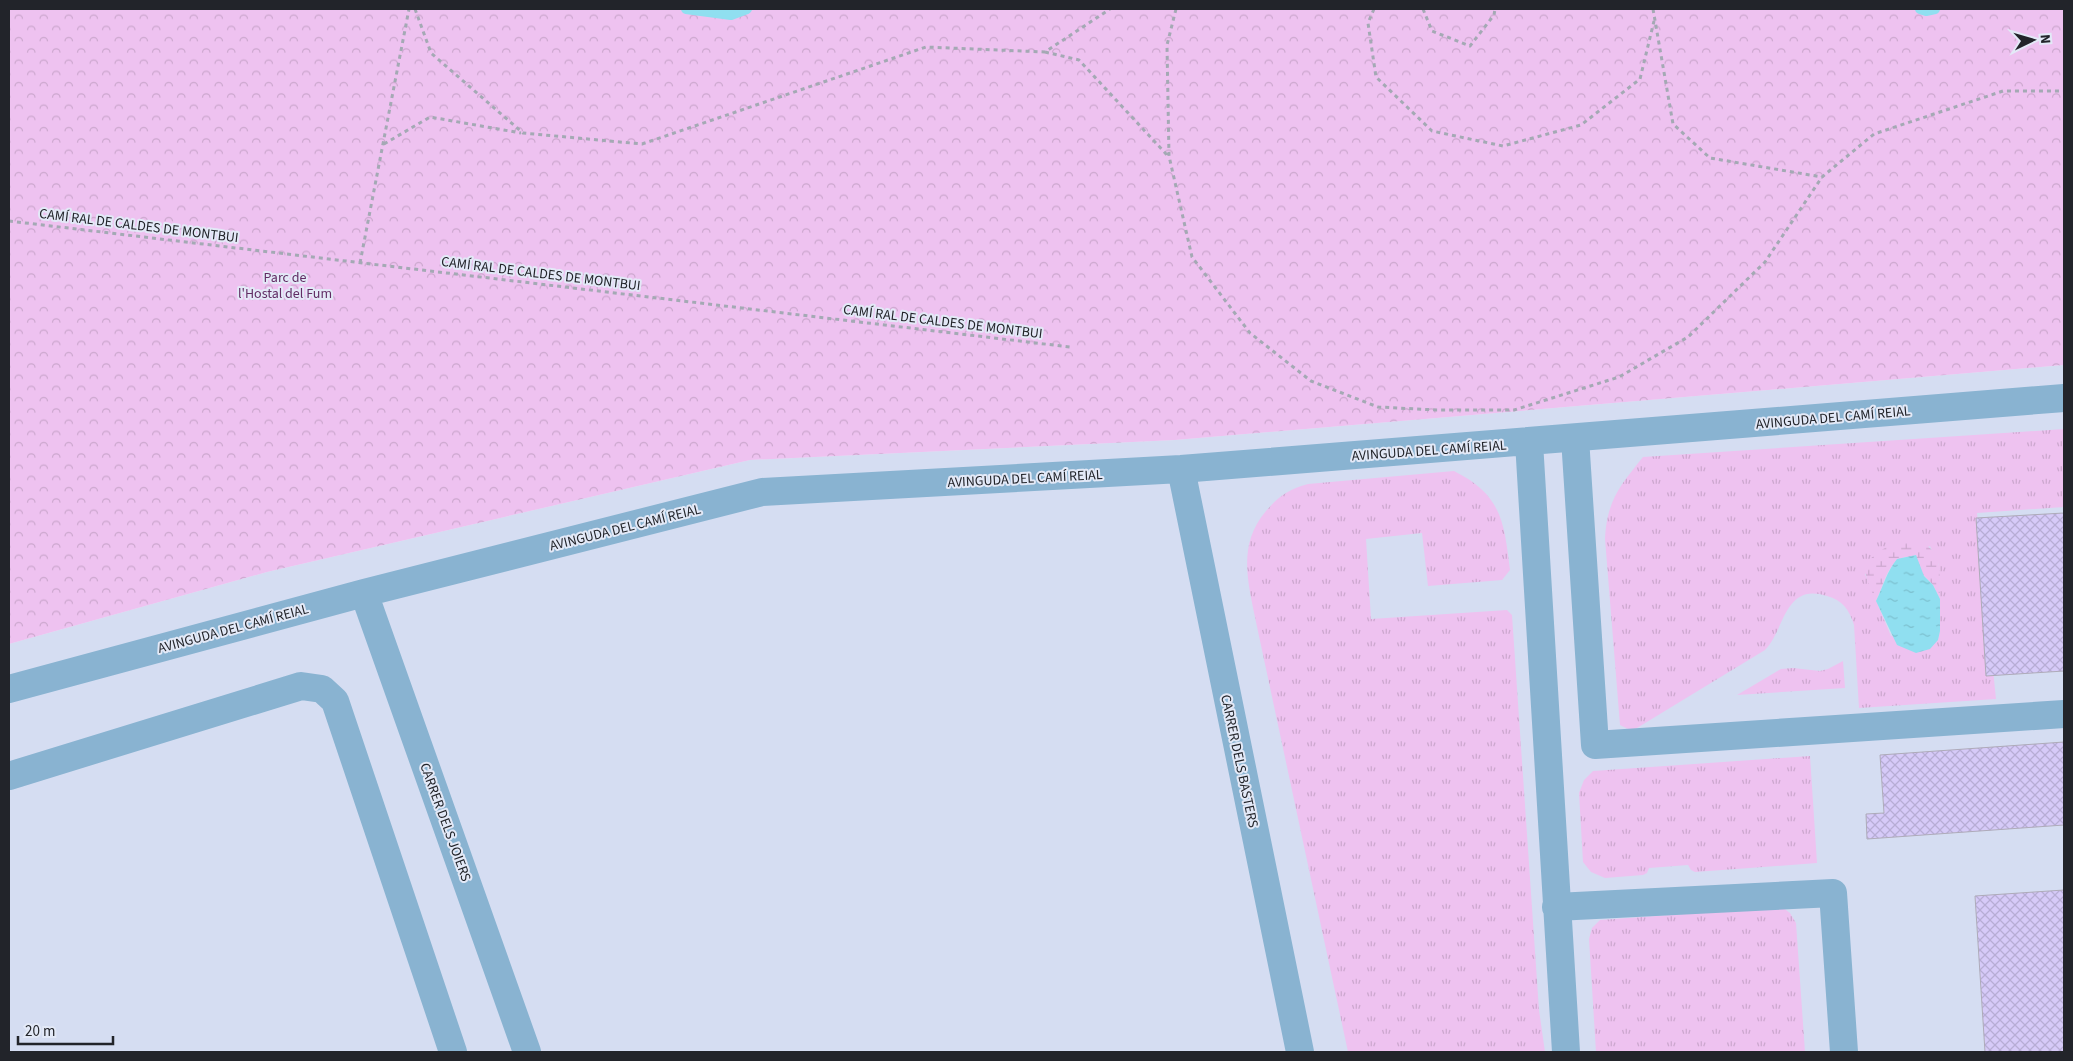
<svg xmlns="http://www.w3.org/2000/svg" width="2073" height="1061" viewBox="0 0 2073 1061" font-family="'Source Sans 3',sans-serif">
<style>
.built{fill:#d5ddf2}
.grass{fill:url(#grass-tufts);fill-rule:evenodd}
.wetland{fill:url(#wetland-marsh)}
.park{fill:url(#park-crowns)}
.water{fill:url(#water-ripples)}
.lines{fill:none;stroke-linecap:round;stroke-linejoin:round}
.stream{stroke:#90dff0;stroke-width:10}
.building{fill:url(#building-cross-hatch);stroke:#aeabb9}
.path{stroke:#a4a9b4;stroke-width:3;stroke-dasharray:4 4;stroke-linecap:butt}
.minor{stroke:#89b3d1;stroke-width:28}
.labels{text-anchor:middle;stroke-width:4;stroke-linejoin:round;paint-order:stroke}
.street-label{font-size:14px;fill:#22242a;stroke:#e3e9f7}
.park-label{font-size:14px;fill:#612c64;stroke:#e3e9f7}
</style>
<defs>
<pattern id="grass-tufts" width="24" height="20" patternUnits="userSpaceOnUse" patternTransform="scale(1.25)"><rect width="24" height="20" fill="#eec2f0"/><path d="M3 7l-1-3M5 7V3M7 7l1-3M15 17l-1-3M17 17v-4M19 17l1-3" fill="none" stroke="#cca7ce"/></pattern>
<pattern id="wetland-marsh" width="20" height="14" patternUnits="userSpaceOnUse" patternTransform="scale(1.25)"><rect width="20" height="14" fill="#eec2f0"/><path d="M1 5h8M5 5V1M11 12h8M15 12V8" fill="none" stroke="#cca7ce"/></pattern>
<pattern id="park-crowns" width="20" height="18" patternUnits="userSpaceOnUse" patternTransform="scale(1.25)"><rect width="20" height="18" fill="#eec2f0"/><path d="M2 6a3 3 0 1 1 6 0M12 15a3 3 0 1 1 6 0" fill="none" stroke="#cca7ce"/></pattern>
<pattern id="water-ripples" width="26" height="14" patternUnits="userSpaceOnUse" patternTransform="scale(1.25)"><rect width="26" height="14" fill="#90dff0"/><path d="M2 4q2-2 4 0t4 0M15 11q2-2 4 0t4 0" fill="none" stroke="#7cbfce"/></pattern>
<pattern id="building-cross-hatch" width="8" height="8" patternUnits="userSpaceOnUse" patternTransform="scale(1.25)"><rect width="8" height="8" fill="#d6caf8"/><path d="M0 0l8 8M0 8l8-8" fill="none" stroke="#b7add5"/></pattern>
</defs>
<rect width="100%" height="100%" fill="#e3e9f7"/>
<path class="built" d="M2064,365V1052H9V644L267,572L750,460L1175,440Z"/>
<path class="grass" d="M2064,429V507L1977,513L1996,699L1859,708L1854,625C1849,609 1842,600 1827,596C1784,582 1785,630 1765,650L1637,728L1630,730L1620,725L1605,539C1607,500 1620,486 1643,457ZM1930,546L1939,565L1940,630L1938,640L1891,636L1865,574Z
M1454,471C1502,495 1504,522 1510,570L1502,580L1428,586L1422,533L1366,539L1371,619L1507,610L1512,615L1539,1010L1545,1052H1348L1256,622C1248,582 1237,545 1266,511C1279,496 1289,489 1308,484Z
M1843,661L1845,688L1737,695L1781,669L1793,668L1820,671L1828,669Z
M1810,756L1817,863L1695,872L1691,870L1688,865L1649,868L1647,873L1643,875L1605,878L1591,872L1583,862L1579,793L1584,780L1593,771Z
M1782,907L1790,913L1796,923L1805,1052H1596L1589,939L1592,928L1600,920Z"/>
<path class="wetland" d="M1907,540C1946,545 1939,568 1940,599L1933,585L1905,556C1887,562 1884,585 1876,601C1873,593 1868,584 1866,575C1862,555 1893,543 1907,540Z"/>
<path class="park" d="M9,9H2064V365L1175,440L750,460L267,572L9,644Z"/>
<path class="water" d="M1916,555L1924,576L1933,585L1940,599V631L1938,640L1930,649L1916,653L1897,645L1876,601C1883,587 1887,571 1897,559Z"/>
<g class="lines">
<path class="stream" d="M686,9L731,15L747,9
M1920,9L1926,11L1935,9"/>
</g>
<path class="building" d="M2064,513V671L1986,676L1976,518Z
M2064,742V825L1867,839L1866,814L1884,813L1880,755Z
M2064,890V1052H1985L1975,896Z"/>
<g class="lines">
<path class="path" d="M415,9L431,53L523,133L642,144L926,47L1045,52L1110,9
M1176,9L1167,45L1169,156L1192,257L1250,333L1311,381L1378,407L1437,410H1514L1619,377L1688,337L1765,262L1822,177
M1374,9L1368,23L1376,77L1432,131L1503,146L1581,125L1640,79L1654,21
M1423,9L1432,31L1470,46L1494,15L1495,9
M1653,9L1673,124L1710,158L1822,177L1874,134L2003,91H2064
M1045,52L1079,60L1168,156
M384,144L430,117L521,133
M9,221L1070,347
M360,263L409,9"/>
<path class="minor" d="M1575,438L1595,745L2064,714
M1529,442L1566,1052
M1181,469L1300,1052
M364,593L527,1052
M9,689L364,593L762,492L1181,469L2064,398
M9,776L301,686L322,689L335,701L453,1052
M1556,907L1833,893L1844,1052"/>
</g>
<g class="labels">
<g class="street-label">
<text transform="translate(139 225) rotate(7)" y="5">CAMÍ RAL DE CALDES DE MONTBUI</text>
<text transform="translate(541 273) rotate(7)" y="5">CAMÍ RAL DE CALDES DE MONTBUI</text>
<text transform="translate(943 321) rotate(7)" y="5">CAMÍ RAL DE CALDES DE MONTBUI</text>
<text transform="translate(1833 417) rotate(-5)" y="5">AVINGUDA DEL CAMÍ REIAL</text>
<text transform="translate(1429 450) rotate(-4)" y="5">AVINGUDA DEL CAMÍ REIAL</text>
<text transform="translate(1025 478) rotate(-3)" y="5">AVINGUDA DEL CAMÍ REIAL</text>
<text transform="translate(625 527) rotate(-14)" y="5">AVINGUDA DEL CAMÍ REIAL</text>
<text transform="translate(233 628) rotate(-15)" y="5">AVINGUDA DEL CAMÍ REIAL</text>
<text transform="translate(1240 761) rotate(78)" y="5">CARRER DELS BASTERS</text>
<text transform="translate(446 822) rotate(70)" y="5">CARRER DELS JOIERS</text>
</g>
<g class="park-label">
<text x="285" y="282">Parc de<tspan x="285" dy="16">l'Hostal del Fum</tspan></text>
</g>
</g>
<rect width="2073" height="1061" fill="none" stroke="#22242a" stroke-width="20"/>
<g transform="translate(2033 40) rotate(85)" stroke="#e3e9f7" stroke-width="4" paint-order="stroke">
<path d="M0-4L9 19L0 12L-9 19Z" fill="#22242a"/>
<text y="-8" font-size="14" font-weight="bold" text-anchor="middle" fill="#22242a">N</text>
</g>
<path d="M18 1036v8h95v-8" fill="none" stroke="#22242a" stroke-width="2.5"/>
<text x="25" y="1036" font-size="15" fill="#22242a" stroke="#e3e9f7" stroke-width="4" paint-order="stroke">20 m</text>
</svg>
